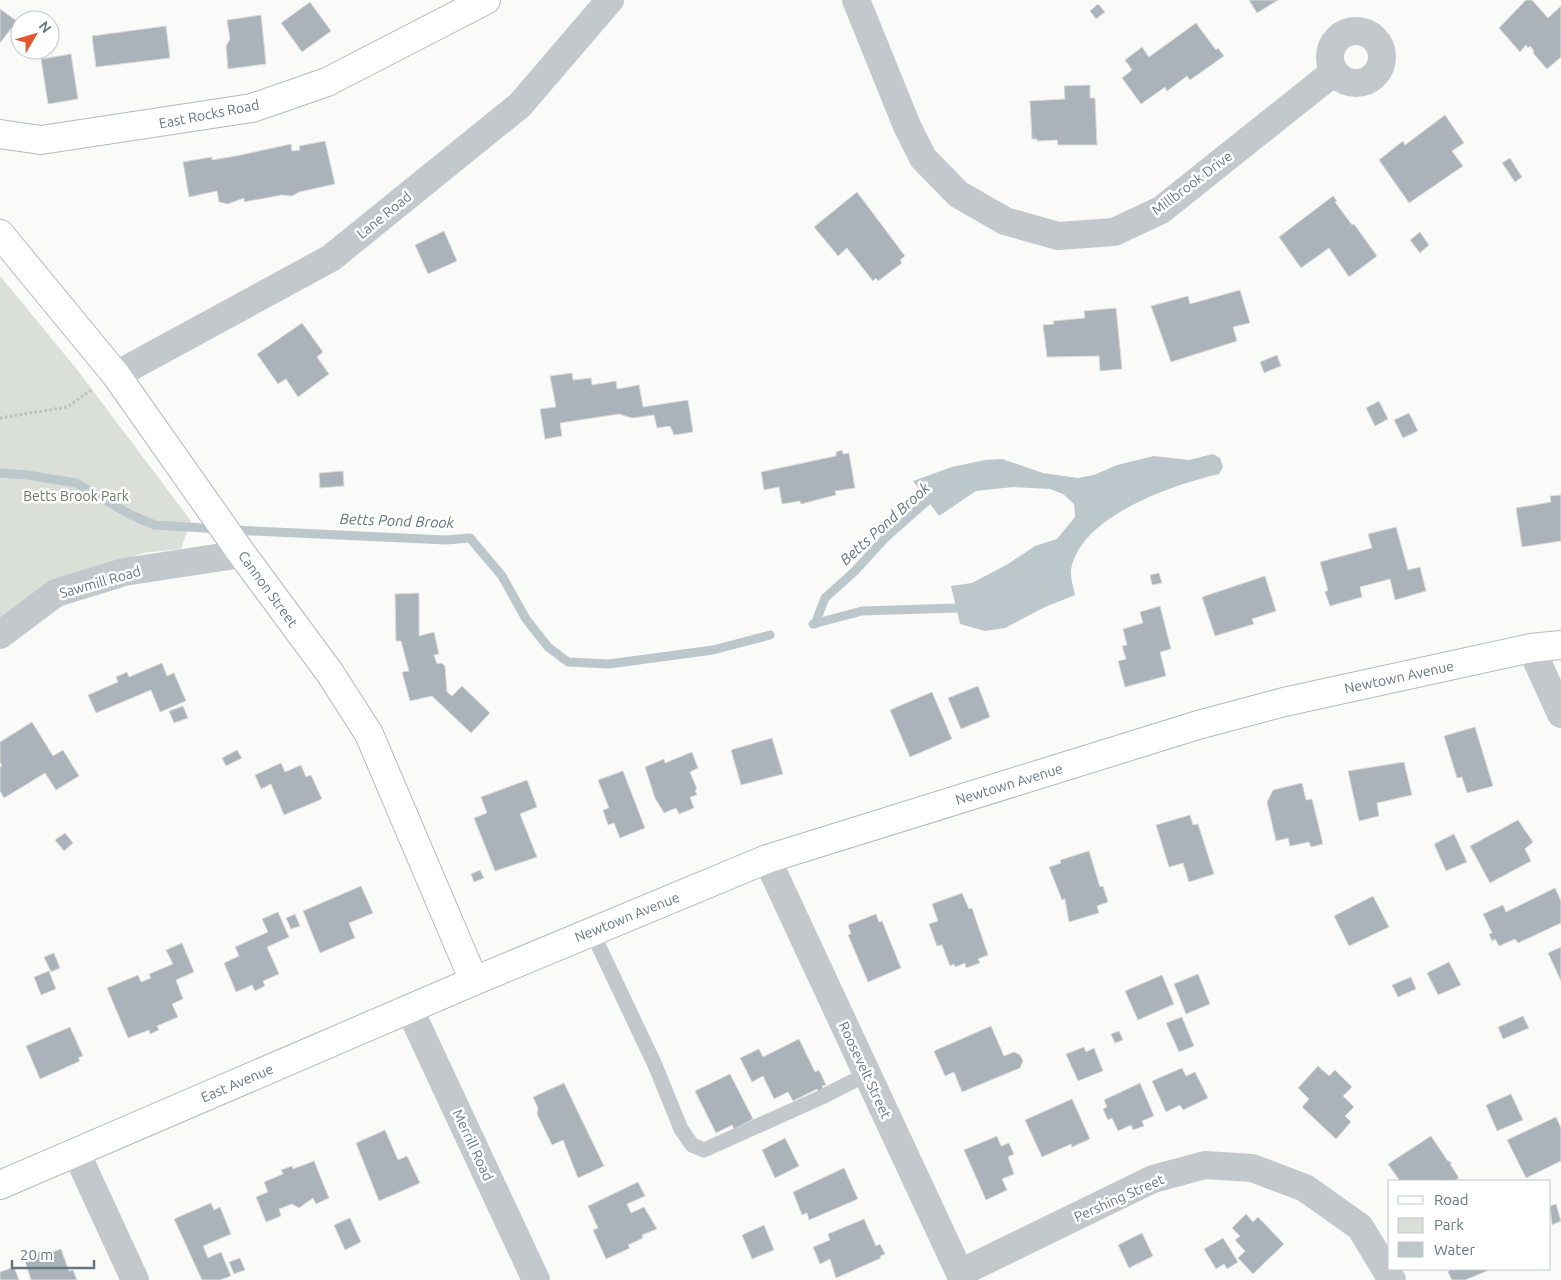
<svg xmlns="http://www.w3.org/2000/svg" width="1561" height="1280" viewBox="0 0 1561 1280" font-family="Ubuntu,sans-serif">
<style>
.green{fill:#dadfd7}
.water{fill:#bbc7cb}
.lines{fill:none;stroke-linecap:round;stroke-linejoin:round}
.stream{stroke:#bbc7cb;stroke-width:9}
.building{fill:#aab3b9;stroke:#dcdcda}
.secondary-casing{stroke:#b3babf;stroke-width:30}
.path{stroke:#bbbfc2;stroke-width:3;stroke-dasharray:2.5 2.5;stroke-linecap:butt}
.lane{stroke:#c3c8cc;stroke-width:15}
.street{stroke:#c3c8cc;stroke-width:28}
.secondary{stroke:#fff;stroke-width:28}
.labels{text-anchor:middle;stroke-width:5;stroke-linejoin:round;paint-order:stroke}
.street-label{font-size:14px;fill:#657683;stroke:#fff}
.park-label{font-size:14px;fill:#687a64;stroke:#fff}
.water-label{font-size:15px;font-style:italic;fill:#60757c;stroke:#fff}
</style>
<rect width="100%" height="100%" fill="#fafaf8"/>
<path class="green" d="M0,276L75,367L191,521L181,549L143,553L47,587L0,621Z"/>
<path class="water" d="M1213,454L1220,458L1223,467L1219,474C1173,485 1086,514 1072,565C1069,576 1073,585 1075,595L1045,607L1005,628L985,631L960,624L951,586L972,583L1008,564L1035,546L1057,539L1075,517L1074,504L1063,494L1050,489L1013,487L976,491L939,516L913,481L952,467L985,460L1002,459L1043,473L1078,478L1094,475L1117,465L1154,456L1189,460Z"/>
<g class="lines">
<path class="stream" d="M0,473L27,475L76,483L131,515L155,525L219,529
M232,530L446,540L470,538L502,576L526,619L548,647L568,662L609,664L713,650L770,635
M813,624L862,611L957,608L968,605
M815,624L825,598L855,571L886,537L936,493"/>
</g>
<path class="building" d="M1249,0H1278L1257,13Z
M1526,0H1532L1548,18L1561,6V57L1547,69L1533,53L1534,51L1530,46L1528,48L1526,45L1520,52L1499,28Z
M310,2L331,31L302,52L281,23Z
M1098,4L1105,12L1096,19L1090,11Z
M0,9L17,21L0,43Z
M261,15L266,64L228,69L226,46L230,39L227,20Z
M1196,23L1216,50L1218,48L1224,56L1190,80L1187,76L1167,91L1165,87L1141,104L1122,78L1132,70L1125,60L1142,47L1149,57Z
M166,26L170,58L96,67L92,36Z
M71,54L78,99L48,104L41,59Z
M1090,85V98H1095L1097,145H1058L1057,140L1037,141V139H1032L1030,101L1065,99L1064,86Z
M1445,115L1464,143L1452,151L1463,166L1409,203L1379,160L1403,141L1405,145Z
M325,141L335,184L299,192L292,196L282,195L244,202V198L228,204L219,202L217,191L189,197L183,162L212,157V160L236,156L291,144L292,151L300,150L299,146Z
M1510,158L1522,177L1515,182L1502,163Z
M857,192L905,256L900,260L902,263L878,281L876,278L873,281L847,248L838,256L814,227Z
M1333,196L1337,201L1335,202L1352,225L1354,224L1377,256L1349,277L1329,248L1301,268L1279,237Z
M444,231L457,261L428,274L415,245Z
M1420,232L1429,245L1420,253L1410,240Z
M1240,290L1250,323L1233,327L1237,341L1171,362L1151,306L1188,296L1190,304Z
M1116,308L1122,369L1100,371L1099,356L1047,357L1043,325L1054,324L1053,321L1085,318L1084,311Z
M302,323L323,352L317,357L329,374L298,397L286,379L278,384L257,354Z
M1277,355L1281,366L1264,373L1260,362Z
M572,373L573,380L591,378L592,385L616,381L617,389L639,385L643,407L688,400L693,432L674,435L670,426L657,428L654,415L632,418L619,414L560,423L562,436L545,439L540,409L556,407L550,376Z
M1379,401L1388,419L1375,426L1366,408Z
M1409,413L1418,431L1403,438L1394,420Z
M842,450L843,454L849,453L855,488L835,491L836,495L801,504L800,501L782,504L779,487L764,490L761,472L836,456V452Z
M343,471L344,486L320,488L319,473Z
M1561,495V541L1522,547L1516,508L1551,502L1550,496Z
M1396,527L1408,570L1420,567L1426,591L1395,600L1390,579L1360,587L1362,597L1330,606L1325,592L1328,590L1320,562L1372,548L1368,534Z
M1159,573L1162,583L1152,585L1150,575Z
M1265,576L1276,611L1252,619L1254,624L1215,636L1202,597Z
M419,593V636L434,632L439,654L434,655L437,664L441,663L445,666L447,692L452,696L462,686L490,713L471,733L432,696L410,701L402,672L409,671L401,641H396L395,594Z
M1160,606L1171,649L1160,652L1166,676L1125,687L1118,661L1126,659L1122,646L1127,645L1123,629L1143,623L1140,612Z
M162,663L167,676L174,673L186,701L160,712L151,690L96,713L88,695L118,682L116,677L127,672L129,677Z
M978,686L990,717L961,729L948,698Z
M932,692L952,739L910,757L890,710Z
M183,706L188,718L174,723L169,711Z
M32,722L53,756L63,750L79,776L56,790L45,773L4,798L0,791V767L2,766L0,762V742Z
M1475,727L1493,786L1467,793L1462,777L1457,778L1444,736Z
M772,738L783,774L741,785L731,750Z
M237,750L242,758L226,766L222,758Z
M692,752L698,768L690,772L697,789L695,790L697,795L690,797L694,808L679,814L676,808L664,813L655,798L645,767L664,759L665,763Z
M1404,762L1412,795L1377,803L1379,816L1359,821L1348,771Z
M281,763L285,772L301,765L306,777L311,775L322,799L284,815L271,784L261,789L255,775Z
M623,771L645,828L620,838L614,823L608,825L603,810L609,808L598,780Z
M527,780L537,807L520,814L537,857L495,871L474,818L487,813L481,797Z
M1302,783L1306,800L1312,799L1323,844L1311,847L1309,842L1290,846L1288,838L1276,841L1267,802L1273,790Z
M1190,815L1193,825L1198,824L1214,874L1189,882L1183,863L1169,867L1156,825Z
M1518,820L1533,842L1525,849L1531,861L1490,883L1470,846Z
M65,833L73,843L64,851L55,840Z
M1454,834L1467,862L1446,871L1434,844Z
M1089,851L1100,887L1103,886L1108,902L1097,906L1099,913L1069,922L1065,899L1062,900L1049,867L1061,863L1060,860Z
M480,870L484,878L474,882L471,874Z
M361,886L373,913L349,923L355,938L320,953L303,911Z
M1555,888L1561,901V923L1518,943L1515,939L1499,946L1495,939L1492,941L1489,934L1492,933L1483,914L1503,905L1506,912Z
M962,893L969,909L972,908L988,955L978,959L980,963L966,968L965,963L955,967L954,964L950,966L942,945L937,946L929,924L938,921L932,904Z
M1373,896L1389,927L1349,946L1334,916Z
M278,912L289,937L267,947L279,974L263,981L265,986L255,991L252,985L236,992L224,963L239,956L235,947L268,932L262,919Z
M295,914L300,926L291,929L286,918Z
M876,914L879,922L882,921L901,968L868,982L848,935L851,934L848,925Z
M182,943L194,972L176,980L183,999L172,1004L178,1017L157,1026L159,1030L150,1034L149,1030L128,1038L107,988L138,975L141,982L151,978L149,974L173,964L166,950Z
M1561,947V981L1548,953Z
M54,953L60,968L51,972L44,957Z
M1449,962L1461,985L1438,995L1427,973Z
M49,971L56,989L41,995L34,977Z
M1198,974L1210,1004L1186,1014L1174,984Z
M1162,975L1174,1004L1138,1020L1125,991Z
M1411,977L1416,989L1398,997L1392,985Z
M1523,1016L1529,1028L1503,1039L1498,1027Z
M1182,1017L1194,1046L1179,1052L1166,1023Z
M991,1026L1004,1056L1014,1052L1020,1055L1023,1061L1020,1068L962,1092L954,1072L945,1076L934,1051Z
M70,1027L83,1056L78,1058L80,1061L40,1079L26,1046Z
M1119,1031L1123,1040L1115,1043L1111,1034Z
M799,1039L815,1072L819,1070L826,1085L822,1086L824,1091L819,1094L817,1089L793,1101L788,1092L774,1099L763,1076L752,1082L740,1058L759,1049L763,1057Z
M1084,1047L1086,1052L1094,1048L1103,1071L1078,1081L1066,1054Z
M1318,1066L1329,1076L1335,1070L1352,1087L1343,1096L1354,1107L1345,1116L1351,1122L1336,1139L1302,1107L1309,1099L1298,1088Z
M1182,1068L1186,1076L1195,1072L1208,1098L1183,1110L1180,1105L1166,1112L1152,1081Z
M730,1074L753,1119L734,1129L732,1125L716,1133L695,1091Z
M564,1083L604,1166L578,1178L563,1140L552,1145L537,1114L538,1108L533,1097Z
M1140,1083L1154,1116L1142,1121L1144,1126L1133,1130L1131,1125L1118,1131L1112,1118L1108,1120L1103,1109L1107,1107L1104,1100Z
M1511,1094L1523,1120L1497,1131L1486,1105Z
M1072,1099L1090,1139L1072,1147L1071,1144L1042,1157L1025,1120Z
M1556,1117L1561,1128V1161L1526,1178L1507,1140Z
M385,1130L398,1160L407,1156L420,1183L379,1201L356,1143Z
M997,1136L1001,1146L1009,1143L1014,1154L1008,1157L1014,1174L1002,1179L1007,1190L986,1200L964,1150Z
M1431,1136L1447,1160L1452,1163L1450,1164L1459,1178L1454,1181H1400L1388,1164Z
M785,1138L799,1166L775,1178L762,1150Z
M314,1161L329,1198L316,1204L313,1198L299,1208L292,1204L279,1209L281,1216L266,1222L256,1197L268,1192L264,1182L283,1174L281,1170L292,1166L293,1169Z
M844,1168L858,1199L809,1220L807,1213L802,1215L793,1192Z
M638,1182L645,1196L627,1204L631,1213L644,1207L657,1229L642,1235L643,1238L628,1245L630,1248L606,1259L593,1230L598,1228L588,1206Z
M211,1203L214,1210L220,1207L231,1234L203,1246L208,1258L221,1252L231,1276L220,1280H202L174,1219Z
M1556,1204L1561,1221L1552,1225L1550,1206Z
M1246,1214L1253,1222L1258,1217L1284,1244L1253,1274L1238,1258L1245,1251L1235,1240L1240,1236L1232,1228Z
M350,1218L361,1242L345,1250L334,1225Z
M864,1219L876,1246L880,1244L885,1254L880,1256L881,1258L836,1278L830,1259L820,1264L813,1247L830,1240L828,1234Z
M764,1225L774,1250L752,1259L742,1235Z
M1142,1233L1153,1256L1129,1268L1118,1245Z
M1223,1238L1238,1262L1227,1269L1224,1264L1216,1269L1204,1249Z
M61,1249L69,1271L73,1270L77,1280H31L24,1258L44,1250L46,1254Z
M240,1258L245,1270L234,1274L229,1262Z
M14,1267L19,1280H0V1272Z
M1451,1269H1486L1487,1271L1465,1280H1452L1448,1272Z"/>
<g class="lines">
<defs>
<path id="secondary" d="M0,134L41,140L252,108L327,82L486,0
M0,234L116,375L242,554L330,673L369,734L474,981
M0,1185L474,981L767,859L1198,725L1284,702L1531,648L1561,645"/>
</defs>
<use href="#secondary" class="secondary-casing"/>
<path class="path" d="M0,418L67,407L93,389"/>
<path class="lane" d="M592,932L655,1065L681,1129L692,1145L704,1150L822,1097L867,1074"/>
<path class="street" d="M856,0L907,126L923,158L958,194L1005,221L1058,236L1114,232L1161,210L1334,72
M1330 57a26 26 0 1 1 52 0a26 26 0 1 1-52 0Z
M116,375L331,258L520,105L610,0
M0,635L56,593L124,572L242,554
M1531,648L1561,714
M767,859L963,1280
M410,1010L536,1280
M76,1152L135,1280
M960,1273L1153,1179L1205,1165L1252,1168L1305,1188L1360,1227L1392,1280"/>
<use href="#secondary" class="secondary"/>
</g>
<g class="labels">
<g class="street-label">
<text transform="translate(209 114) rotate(-11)" y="5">East Rocks Road</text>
<text transform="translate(1192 183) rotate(-37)" y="5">Millbrook Drive</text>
<text transform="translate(384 215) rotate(-39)" y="5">Lane Road</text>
<text transform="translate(100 582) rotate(-16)" y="5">Sawmill Road</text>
<text transform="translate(268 589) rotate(54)" y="5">Cannon Street</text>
<text transform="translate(1399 677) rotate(-12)" y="5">Newtown Avenue</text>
<text transform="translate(1009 784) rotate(-17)" y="5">Newtown Avenue</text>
<text transform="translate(627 917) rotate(-22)" y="5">Newtown Avenue</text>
<text transform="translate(865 1070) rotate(65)" y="5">Roosevelt Street</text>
<text transform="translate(237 1083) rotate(-23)" y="5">East Avenue</text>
<text transform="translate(473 1145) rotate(65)" y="5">Merrill Road</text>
<text transform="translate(1119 1198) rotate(-24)" y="5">Pershing Street</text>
</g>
<g class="park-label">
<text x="76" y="501">Betts Brook Park</text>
</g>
<g class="water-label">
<text transform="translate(397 521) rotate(2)" y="5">Betts Pond Brook</text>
<text transform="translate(885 524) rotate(-42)" y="5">Betts Pond Brook</text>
</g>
</g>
<rect x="1388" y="1180" width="162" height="90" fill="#ffffff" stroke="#c1c8cd"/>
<rect x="1398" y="1196" width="25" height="8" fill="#ffffff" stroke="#c1c8cd"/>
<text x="1434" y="1205" font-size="15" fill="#657683">Road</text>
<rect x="1398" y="1218" width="25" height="15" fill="#dadfd7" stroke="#c1c8cd"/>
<text x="1434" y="1230" font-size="15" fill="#657683">Park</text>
<rect x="1398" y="1242" width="25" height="15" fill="#bbc7cb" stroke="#c1c8cd"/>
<text x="1434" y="1255" font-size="15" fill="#657683">Water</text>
<g transform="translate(35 35) rotate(52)"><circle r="24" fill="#ffffff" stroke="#c1c8cd"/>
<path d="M0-4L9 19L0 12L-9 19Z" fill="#e4572e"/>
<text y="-8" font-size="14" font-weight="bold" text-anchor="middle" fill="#657683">N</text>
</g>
<path d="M12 1260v8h82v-8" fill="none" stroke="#657683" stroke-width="2.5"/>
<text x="20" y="1260" font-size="15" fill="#657683" stroke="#ffffff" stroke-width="4" paint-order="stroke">20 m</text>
</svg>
